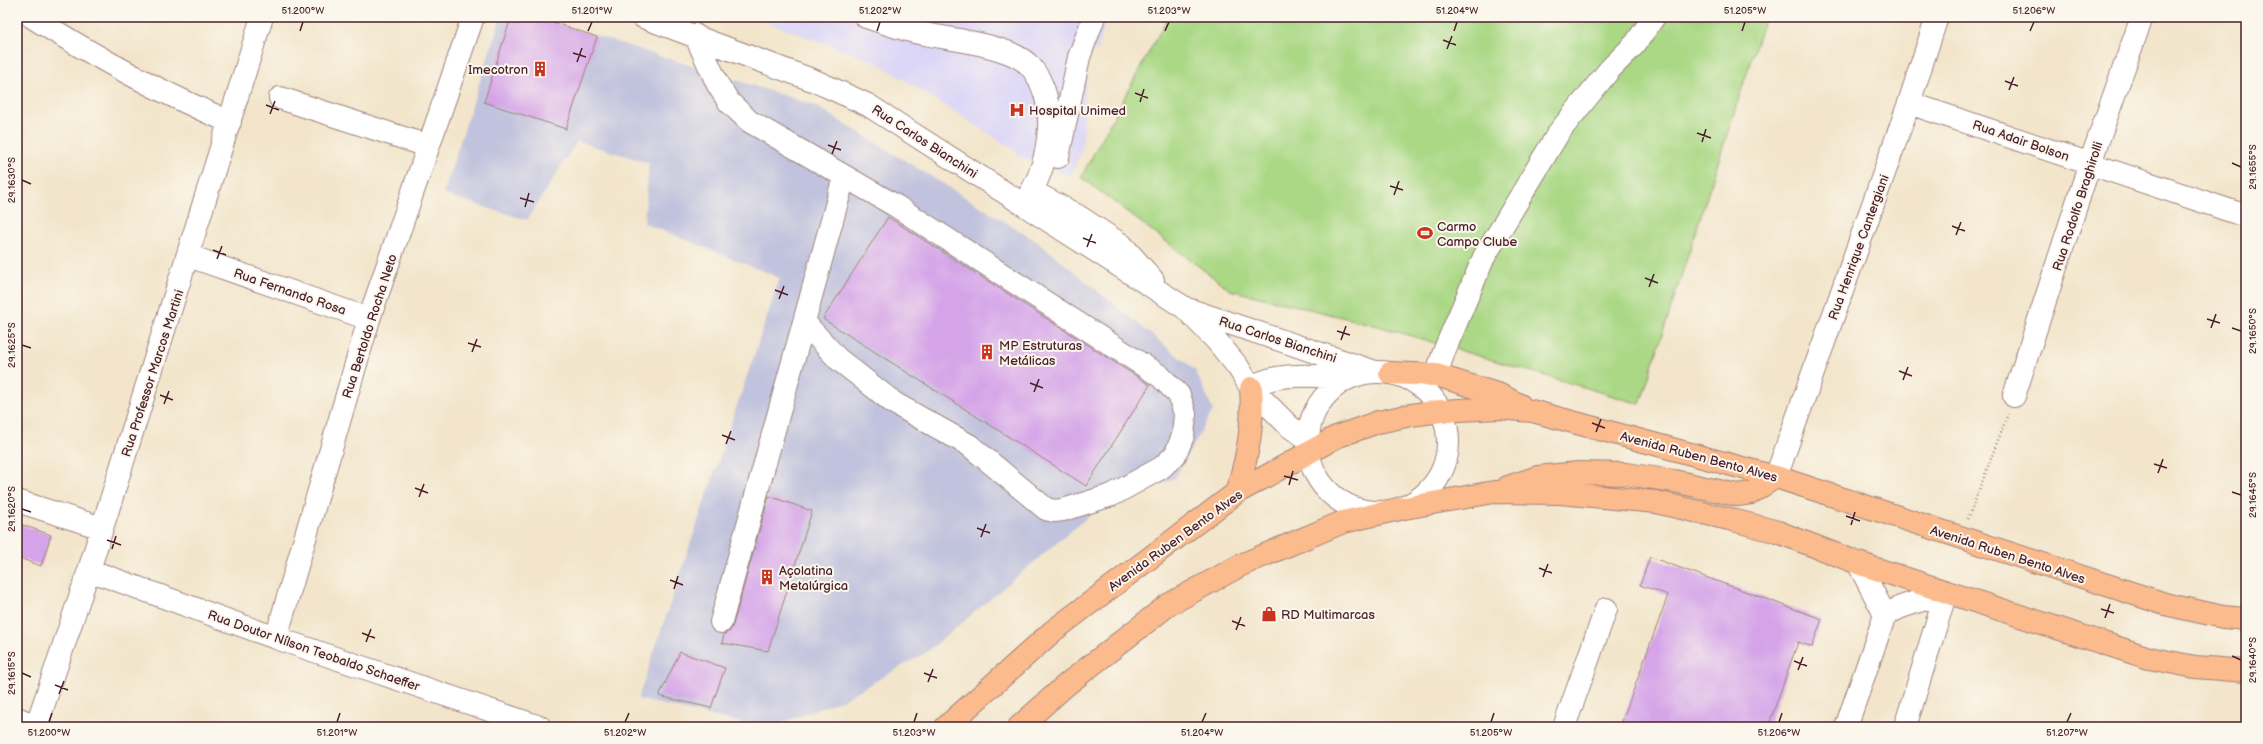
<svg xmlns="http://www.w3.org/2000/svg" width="2263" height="744" viewBox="0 0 2263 744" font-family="'Balsamiq Sans',sans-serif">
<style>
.built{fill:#dbd6f7}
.industrial{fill:#c1c2dd}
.green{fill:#aad885;stroke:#7a7c58}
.building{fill:#d4a3e8}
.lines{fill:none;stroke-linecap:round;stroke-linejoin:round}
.minor-casing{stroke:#9e827b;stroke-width:24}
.major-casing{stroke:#9e827b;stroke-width:24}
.path{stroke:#9e827b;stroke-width:2.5;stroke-dasharray:1 3;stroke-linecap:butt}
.minor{stroke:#fff;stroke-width:22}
.major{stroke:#fbbb8d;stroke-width:22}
.ticks{fill:none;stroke:#4a1f2b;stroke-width:1.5}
.labels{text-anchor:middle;stroke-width:4;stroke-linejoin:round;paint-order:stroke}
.poi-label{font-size:13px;fill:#4a1f2b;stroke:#fbf7ec;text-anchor:start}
.street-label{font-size:13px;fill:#4a1f2b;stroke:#fbf7ec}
.neatline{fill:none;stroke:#4a1f2b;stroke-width:1.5}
.ticks-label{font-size:10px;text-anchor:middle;fill:#4a1f2b}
</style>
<rect width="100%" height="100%" fill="#fbf7ec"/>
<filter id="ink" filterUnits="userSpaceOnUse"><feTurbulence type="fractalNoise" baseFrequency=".025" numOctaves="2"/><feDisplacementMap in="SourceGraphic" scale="8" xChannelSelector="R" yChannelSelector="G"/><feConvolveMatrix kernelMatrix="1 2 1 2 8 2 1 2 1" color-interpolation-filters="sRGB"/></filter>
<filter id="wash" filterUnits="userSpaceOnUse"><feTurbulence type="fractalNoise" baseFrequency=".012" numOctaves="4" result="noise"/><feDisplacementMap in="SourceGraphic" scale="16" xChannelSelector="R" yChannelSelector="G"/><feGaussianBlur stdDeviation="0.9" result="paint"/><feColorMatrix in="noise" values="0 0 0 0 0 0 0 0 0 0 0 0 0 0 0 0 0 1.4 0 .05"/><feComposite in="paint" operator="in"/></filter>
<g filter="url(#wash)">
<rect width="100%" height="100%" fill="#f2e5cb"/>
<path class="built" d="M752,17H1106L1098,51L1088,48L1082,149L1071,176L1018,156L1015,150L876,62Z"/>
<path class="industrial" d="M501,17H537L814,105L1035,240L1195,370L1213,410L1175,478L1096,510L927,652L842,700L771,727H758L638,699L780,278L644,223L649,163L577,141L527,220L443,194Z"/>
<path class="green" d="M1168,17H1765L1640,404L1371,324L1230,290L1081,177Z"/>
<g id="blocks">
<path class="building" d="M511,17H537L597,37L566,129L484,102Z
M888,217L1150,385L1086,486L823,319Z
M769,496L812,511L768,651L722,643L724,634L730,631L733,625Z
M17,523L51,535L41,566L17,557Z
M1650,557L1822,619L1812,647L1798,642L1768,727H1620L1668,595L1640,585Z
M680,652L725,668L711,708L659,696Z"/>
</g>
</g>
<g filter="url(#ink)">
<use href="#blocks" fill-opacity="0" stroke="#9e827b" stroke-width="1"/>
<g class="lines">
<defs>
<path id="minor" d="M32,17C95,57 162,93 230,122
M643,17L815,81L868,105L1185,308L1216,340L1238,367L1251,388L1290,427L1307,438
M866,17C882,22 899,28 915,32C944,39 1010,44 1030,66C1045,83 1050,107 1049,128C1047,157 1040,182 1023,204
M695,35L718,85L729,102L749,121L896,206L1160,376L1179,395L1185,414L1183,436L1175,455L1161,468L1112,495L1063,510L1054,511L1046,509L969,445L894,403L838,359L804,322
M280,98L428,146
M1909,103L2246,216
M1058,157L1079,57L1094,17
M1043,197L1078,216L1122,245L1153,280
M189,256L369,319
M1190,310L1372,371
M1308 442a70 70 0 1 1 140 0a70 70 0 1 1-140 0Z
M1436,375L1445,349L1484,257L1559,132L1610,69L1635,44L1654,17
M1251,388C1276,370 1321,377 1351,377
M2014,396L2090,163L2142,17
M1776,477L1909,103L1937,17
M17,501L102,528
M1858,563L1885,615
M89,570L276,638L540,727
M721,622L844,177
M276,638L369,319L473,17
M17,718L37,727
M36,727L89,570L262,17
M1564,727L1606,609
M1846,727L1885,615L1901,607L1946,592L1905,727"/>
<path id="major" d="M1390,373L1436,375L1500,395L1520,405
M1508,487L1538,477L1578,473L1626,474L1674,481L1737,495L1751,493L1776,477
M1236,493C1248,458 1254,425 1251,388
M946,727L1053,631L1236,493L1308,453L1336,437L1378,422L1411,415L1441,411L1499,408L1532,411L1776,477L2165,604L2223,617L2246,619
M1019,727L1066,685L1168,605L1241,565L1343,522L1399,509L1494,492L1560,493L1656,502L1729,519L1778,532L1858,563L2149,658L2195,667L2246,671"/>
</defs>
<use href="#minor" class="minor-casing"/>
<use href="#major" class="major-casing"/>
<path class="path" d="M1968,519L2008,414"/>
<use href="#minor" class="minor"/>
<use href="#major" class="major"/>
</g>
</g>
<path class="ticks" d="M300,31L303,22M588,31L592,22M877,31L880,22M1165,31L1169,22M1454,31L1457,22M1742,31L1745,22M2030,31L2034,22M1443,40L1456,45M1447,49L1452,36M573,53L586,57M577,62L582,48M2005,81L2018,86M2009,90L2014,77M1135,93L1148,98M1140,102L1144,89M266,105L279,110M270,114L275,101M1697,133L1711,138M1702,142L1706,129M828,145L841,150M832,154L837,141M2232,163L2241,167M22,180L31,184M1390,186L1403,190M1394,195L1399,181M520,198L534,202M525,207L529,193M1952,226L1965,231M1956,235L1961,222M1083,238L1096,243M1087,247L1092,234M213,250L226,255M217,259L222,246M1645,278L1658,283M1649,287L1654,274M775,290L788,295M779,299L784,286M2207,319L2220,323M2211,328L2216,314M2232,328L2241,331M1337,331L1350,335M1341,340L1346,326M468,343L481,347M22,345L31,348M472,352L477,339M1899,371L1912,376M1903,380L1908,367M1030,383L1043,388M1034,392L1039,379M160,395L173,400M164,404L169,391M1592,423L1605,428M1596,432L1601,419M722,435L735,440M726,444L731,431M2154,464L2167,468M2158,473L2163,459M1284,476L1298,480M1289,485L1293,471M415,488L428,493M2232,492L2241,495M419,497L424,484M22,509L31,512M1846,516L1860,521M1851,525L1855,512M977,528L990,533M981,537L986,524M107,540L121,545M112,549L116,536M1539,568L1552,573M1543,577L1548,564M670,580L683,585M674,589L678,576M2101,609L2114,613M2105,618L2110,604M1232,621L1245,626M1236,630L1241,617M362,633L375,638M366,642L371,629M2232,656L2241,660M1794,661L1807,666M1798,670L1803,657M22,673L31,677M924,673L937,678M928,682L933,669M55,685L68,690M59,694L64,681M49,722L52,713M337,722L340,713M625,722L629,713M914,722L917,713M1202,722L1206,713M1491,722L1494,713M1779,722L1782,713M2067,722L2071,713"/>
<defs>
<symbol id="building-bare" viewBox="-9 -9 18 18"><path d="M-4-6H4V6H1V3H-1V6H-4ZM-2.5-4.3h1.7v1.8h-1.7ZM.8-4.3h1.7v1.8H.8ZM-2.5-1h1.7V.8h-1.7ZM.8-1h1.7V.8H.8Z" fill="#c8321e" stroke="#fbf7ec" stroke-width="2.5" paint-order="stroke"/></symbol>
<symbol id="hospital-bare" viewBox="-9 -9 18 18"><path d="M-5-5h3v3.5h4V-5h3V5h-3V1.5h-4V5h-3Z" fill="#c8321e" stroke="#fbf7ec" stroke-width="2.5" paint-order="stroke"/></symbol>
<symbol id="stadium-bare" viewBox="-9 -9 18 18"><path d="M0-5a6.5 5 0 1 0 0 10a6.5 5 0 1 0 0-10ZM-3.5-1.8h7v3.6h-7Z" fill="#c8321e" stroke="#fbf7ec" stroke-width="2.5" paint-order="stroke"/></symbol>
<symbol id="shop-bare" viewBox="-9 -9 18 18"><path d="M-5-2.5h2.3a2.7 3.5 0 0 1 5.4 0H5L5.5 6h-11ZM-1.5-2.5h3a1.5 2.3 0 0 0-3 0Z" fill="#c8321e" stroke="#fbf7ec" stroke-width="2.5" paint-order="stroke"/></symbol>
</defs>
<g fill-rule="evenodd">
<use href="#building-bare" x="529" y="58" width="22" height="22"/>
<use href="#hospital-bare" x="1006" y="99" width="22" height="22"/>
<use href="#stadium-bare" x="1414" y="222" width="22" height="22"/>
<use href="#building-bare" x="976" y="341" width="22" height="22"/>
<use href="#building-bare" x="756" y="566" width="22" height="22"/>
<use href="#shop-bare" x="1258" y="603" width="22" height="22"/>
</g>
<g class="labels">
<g class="poi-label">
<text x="528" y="74" text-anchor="end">Imecotron</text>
<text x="1029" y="115">Hospital Unimed</text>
<text x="1437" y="231">Carmo<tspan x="1437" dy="15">Campo Clube</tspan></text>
<text x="999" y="350">MP Estruturas<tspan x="999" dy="15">Metálicas</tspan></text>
<text x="779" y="575">Açolatina<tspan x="779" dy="15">Metalúrgica</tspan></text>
<text x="1281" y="619">RD Multimarcas</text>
</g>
<g class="street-label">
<text transform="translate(2021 140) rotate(19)" y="5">Rua Adair Bolson</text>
<text transform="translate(925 141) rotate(33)" y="5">Rua Carlos Bianchini</text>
<text transform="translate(2077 206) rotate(-72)" y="5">Rua Rodolfo Braghirolli</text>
<text transform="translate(1858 247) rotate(-70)" y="5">Rua Henrique Cantergiani</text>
<text transform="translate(290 291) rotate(19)" y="5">Rua Fernando Rosa</text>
<text transform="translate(369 326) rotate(-72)" y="5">Rua Bertoldo Rocha Neto</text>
<text transform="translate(1278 339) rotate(18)" y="5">Rua Carlos Bianchini</text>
<text transform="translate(152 373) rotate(-72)" y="5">Rua Professor Marcos Martini</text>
<text transform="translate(1699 456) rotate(15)" y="5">Avenida Ruben Bento Alves</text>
<text transform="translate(1175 540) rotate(-36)" y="5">Avenida Ruben Bento Alves</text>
<text transform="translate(2008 554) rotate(18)" y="5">Avenida Ruben Bento Alves</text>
<text transform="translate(314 650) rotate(19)" y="5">Rua Doutor Nílson Teobaldo Schaeffer</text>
</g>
</g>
<rect width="2263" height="744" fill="none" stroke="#fbf7ec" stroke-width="44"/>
<rect x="22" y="22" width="2219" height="700" class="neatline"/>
<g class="ticks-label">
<text x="303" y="14">51.200°W</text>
<text x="592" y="14">51.201°W</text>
<text x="880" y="14">51.202°W</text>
<text x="1169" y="14">51.203°W</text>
<text x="1457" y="14">51.204°W</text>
<text x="1745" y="14">51.205°W</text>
<text x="2034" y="14">51.206°W</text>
<text transform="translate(2252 167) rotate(-90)" y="4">29.1655°S</text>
<text transform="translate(11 180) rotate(-90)" y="4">29.1630°S</text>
<text transform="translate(2252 331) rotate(-90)" y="4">29.1650°S</text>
<text transform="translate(11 345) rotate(-90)" y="4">29.1625°S</text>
<text transform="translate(2252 495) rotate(-90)" y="4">29.1645°S</text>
<text transform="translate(11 509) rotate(-90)" y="4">29.1620°S</text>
<text transform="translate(2252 660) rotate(-90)" y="4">29.1640°S</text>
<text transform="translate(11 673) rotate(-90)" y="4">29.1615°S</text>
<text x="49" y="736">51.200°W</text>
<text x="337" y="736">51.201°W</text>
<text x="625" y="736">51.202°W</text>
<text x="914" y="736">51.203°W</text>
<text x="1202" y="736">51.204°W</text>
<text x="1491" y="736">51.205°W</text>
<text x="1779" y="736">51.206°W</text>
<text x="2067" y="736">51.207°W</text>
</g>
</svg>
